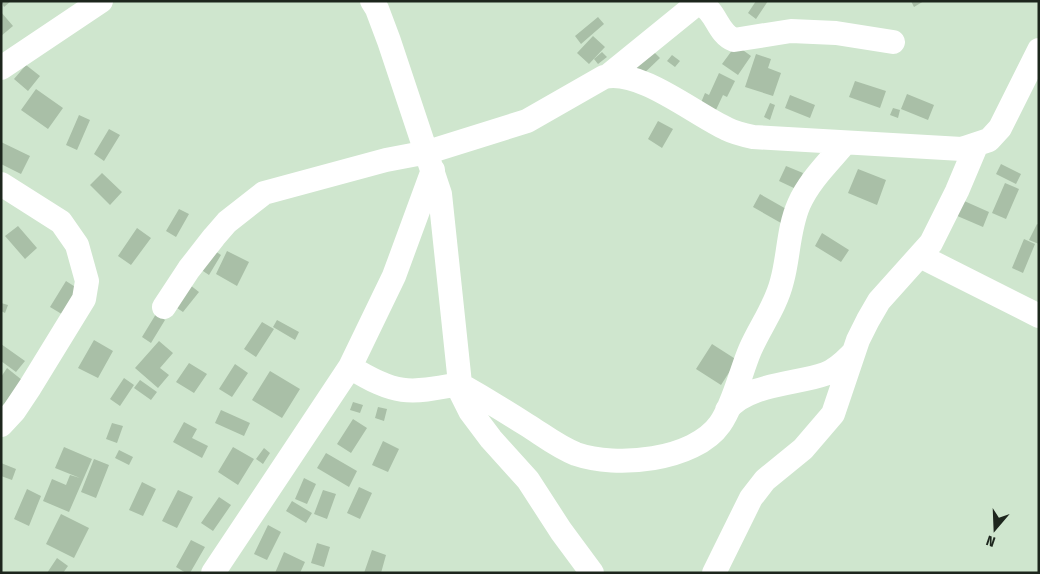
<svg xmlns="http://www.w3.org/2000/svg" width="1040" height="574" viewBox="0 0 1040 574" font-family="'Fira Sans Condensed',sans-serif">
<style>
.building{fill:#a9bfa7}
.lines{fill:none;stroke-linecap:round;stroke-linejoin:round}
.minor{stroke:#fff;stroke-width:24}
</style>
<rect width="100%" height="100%" fill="#cfe6ce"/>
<path class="building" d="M1,1H11L4,7Z
M756,1H768L756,19L748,13Z
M911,1H924L914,7Z
M1,12L13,26L1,36Z
M598,17L604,24L581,44L575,36Z
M593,36L605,47L589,64L577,53Z
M736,45L751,56L738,75L722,64Z
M648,46L660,58L638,79L627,67Z
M602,52L607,57L598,64L594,59Z
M756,54L771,59L768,68L781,73L773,96L745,87Z
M672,55L680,61L675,67L667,61Z
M26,65L40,76L28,91L14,79Z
M719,73L735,81L727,97L723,95L715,112L700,105L705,93L709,95Z
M855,81L886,91L880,108L849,97Z
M36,89L63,108L48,129L21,110Z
M907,94L934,105L928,120L901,109Z
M790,95L815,105L810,118L785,108Z
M770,103L775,105L770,120L764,117Z
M893,108L900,110L898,118L890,115Z
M79,115L90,120L77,150L66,145Z
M658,121L673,129L662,148L648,139Z
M109,129L120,135L104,161L94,154Z
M1,142L30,156L21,174L1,164Z
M1001,164L1021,174L1016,184L996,174Z
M786,166L803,173L796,189L779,181Z
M858,169L886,180L877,205L848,193Z
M102,173L122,192L110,205L90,185Z
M1005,183L1019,189L1006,219L992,213Z
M760,194L788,210L781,223L753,207Z
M962,200L989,212L983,227L955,215Z
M179,209L189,214L176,237L166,231Z
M1037,224L1039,225V244L1029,240Z
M18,226L37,248L25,259L5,236Z
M137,228L151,238L131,265L118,256Z
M822,233L849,250L841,262L815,246Z
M1024,239L1035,244L1023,273L1012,268Z
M212,249L221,255L209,275L200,269Z
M227,251L249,262L237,286L216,274Z
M66,281L80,290L65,316L50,307Z
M190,285L199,292L183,312L174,306Z
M1,303L8,305L5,313L1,311Z
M156,314L165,320L151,343L142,337Z
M277,320L299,332L295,340L273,327Z
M262,322L274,329L256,357L244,349Z
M94,340L113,351L98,378L78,368Z
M159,341L173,353L160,368L169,375L158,388L135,368Z
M1,344L25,361L16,372L1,361Z
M712,344L737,360L721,385L696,369Z
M189,363L207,374L194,393L176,382Z
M235,364L248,373L232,397L219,389Z
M7,368L22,380L1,408V377Z
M270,371L300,389L282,418L252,400Z
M124,378L134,385L120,406L110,399Z
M140,380L157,392L151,400L134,388Z
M353,402L363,405L360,413L350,410Z
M378,407L387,409L384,421L375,418Z
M221,410L250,423L244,436L215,423Z
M353,419L367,428L351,453L337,444Z
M184,422L197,429L192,438L208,446L202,458L173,442Z
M112,423L123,426L117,443L106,439Z
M383,441L399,449L388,472L372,465Z
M64,447L92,459L69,512L43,501L52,479L66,485L70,475L80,478L55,468Z
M233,447L254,459L238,485L218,472Z
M264,448L270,453L263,464L256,459Z
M119,450L133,457L129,465L115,458Z
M326,453L357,471L349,487L317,468Z
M94,459L109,465L96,498L81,492Z
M1,463L16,469L12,480L1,476Z
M304,478L316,484L307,504L295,499Z
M142,482L156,489L143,516L129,510Z
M359,487L372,493L360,519L347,513Z
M27,489L41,496L29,526L14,519Z
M178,490L193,497L177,528L162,521Z
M323,490L336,494L327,519L314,514Z
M219,497L231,505L213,531L201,523Z
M292,501L312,513L306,523L286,511Z
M61,514L89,528L74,558L46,544Z
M268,525L281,532L267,560L254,554Z
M191,540L205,547L190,573H186L176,567Z
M317,543L330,547L324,567L311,563Z
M372,550L386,555L381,573H364Z
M284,552L305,562L300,573H275Z
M57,558L68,566L63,573H47Z"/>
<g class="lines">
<path class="minor" d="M372,1L377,9L389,41L440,194L461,393L470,411L491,439L528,480L561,531L592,573
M1,68L101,1
M609,75L694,6L701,4C717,12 717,33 734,40L791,31L836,33L893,42
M1,184L61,222L77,245L87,281L84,299L30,387L14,411L1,425
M920,256L1039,316
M164,307L189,269L214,237L227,222L264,193L386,160L428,152L527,121L604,77C641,69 694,114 727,129C735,133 744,135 753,137L962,149L989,140L1000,128L1039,50
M350,367C395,395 408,394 459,384C482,397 505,411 527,425C543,435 558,447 576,454C616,468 694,461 720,424C733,406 741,371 750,350C760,327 776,306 782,281C789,256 788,229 799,204C809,181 828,163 844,144
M727,410C746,384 797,384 825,374C837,370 845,361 853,353
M213,573L350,367L394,276L433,170
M714,573L751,498L765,480L803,449L833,414L858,340L868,320L879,301L931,243L957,191L976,146"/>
</g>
<rect width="1040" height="574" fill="none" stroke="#1d261d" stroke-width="5"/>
<g transform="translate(995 529) rotate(199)" stroke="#cfe6ce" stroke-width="4" paint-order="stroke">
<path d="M0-4L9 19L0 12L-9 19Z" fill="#1d261d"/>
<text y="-8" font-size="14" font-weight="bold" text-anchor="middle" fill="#1d261d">N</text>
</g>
</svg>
